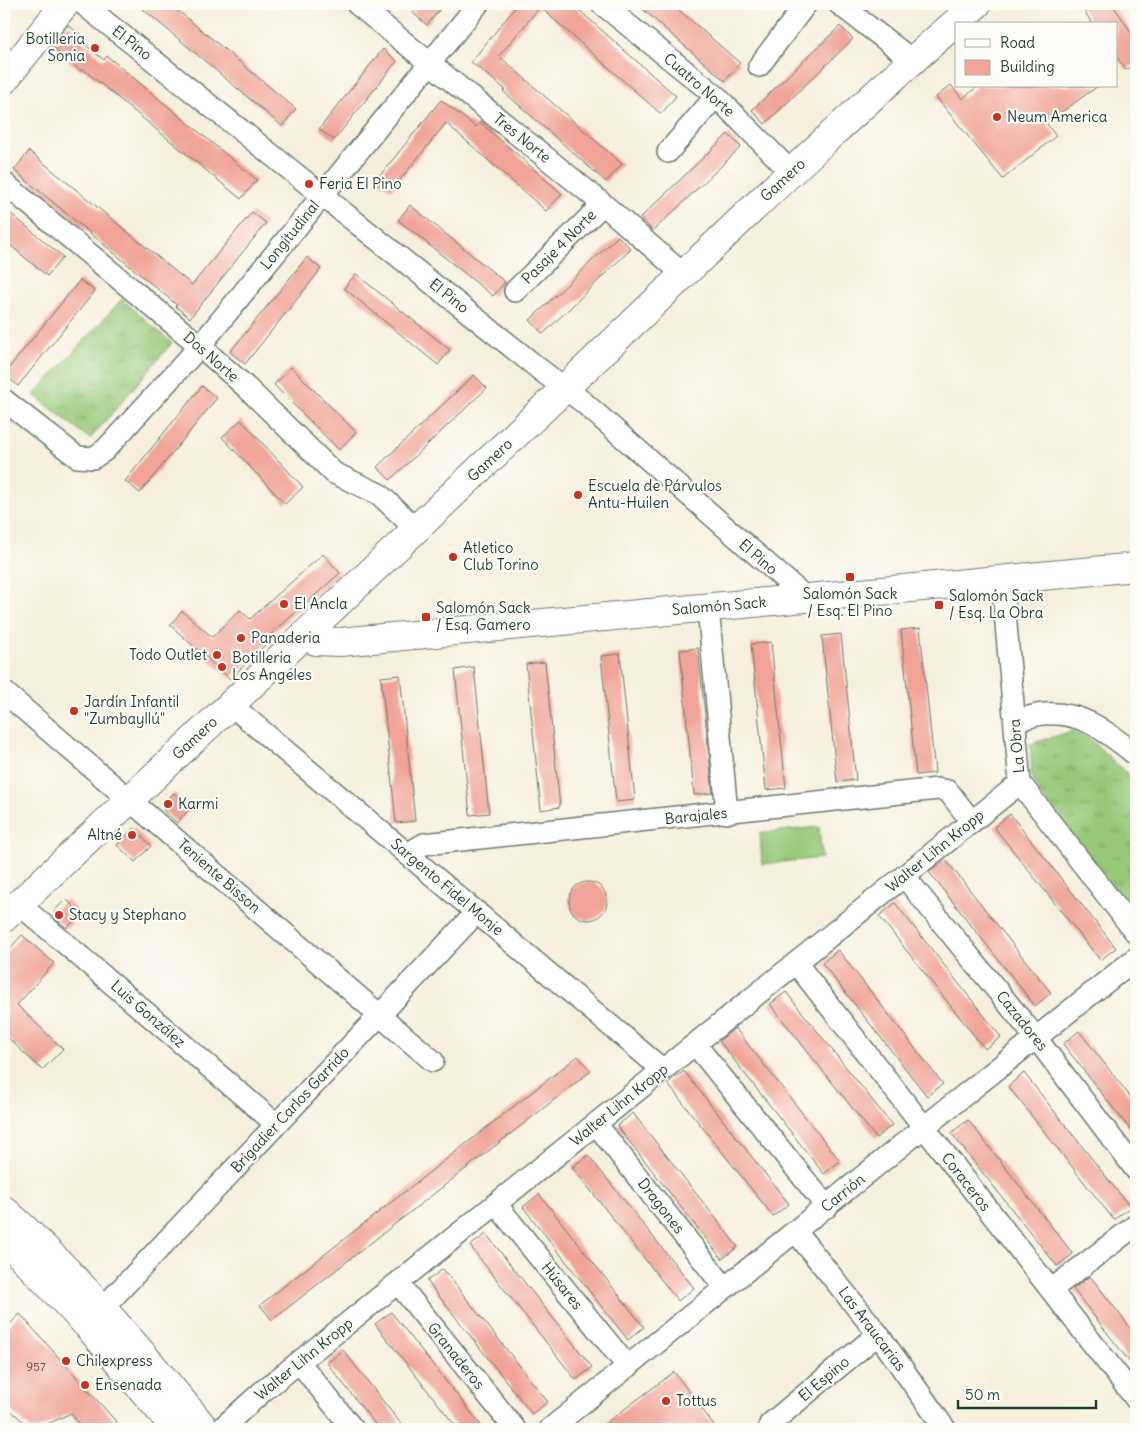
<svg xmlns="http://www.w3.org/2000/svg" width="1140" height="1433" viewBox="0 0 1140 1433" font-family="Delius,sans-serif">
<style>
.grass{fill:url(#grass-tufts);stroke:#5b8256}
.pitch{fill:#97c878;stroke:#5b8256}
.building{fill:#f0a396}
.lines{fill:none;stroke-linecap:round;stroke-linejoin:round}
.street-casing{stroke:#6a7b6f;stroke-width:24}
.secondary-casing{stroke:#6a7b6f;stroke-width:30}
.street{stroke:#fff;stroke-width:21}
.secondary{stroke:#fff;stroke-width:28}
.poi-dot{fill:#c8321e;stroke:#fdfcf7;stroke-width:2}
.labels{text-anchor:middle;stroke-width:4.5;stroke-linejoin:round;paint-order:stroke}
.number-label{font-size:12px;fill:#53564c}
.poi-label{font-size:15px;fill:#1f3d34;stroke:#fdfcf7;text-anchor:start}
.street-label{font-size:15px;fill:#1f3d34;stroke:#fdfcf7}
</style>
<defs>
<pattern id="grass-tufts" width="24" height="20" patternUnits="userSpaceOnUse" patternTransform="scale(1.25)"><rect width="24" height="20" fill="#97c878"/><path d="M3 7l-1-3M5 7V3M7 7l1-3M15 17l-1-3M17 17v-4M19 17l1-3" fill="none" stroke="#7ba463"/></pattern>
</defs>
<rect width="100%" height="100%" fill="#fdfcf7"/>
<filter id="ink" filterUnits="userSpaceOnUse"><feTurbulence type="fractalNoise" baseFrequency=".02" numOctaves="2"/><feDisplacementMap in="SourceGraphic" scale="10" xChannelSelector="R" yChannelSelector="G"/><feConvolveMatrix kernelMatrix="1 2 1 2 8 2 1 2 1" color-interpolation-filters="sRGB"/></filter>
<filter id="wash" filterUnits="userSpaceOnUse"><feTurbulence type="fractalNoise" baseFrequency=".0096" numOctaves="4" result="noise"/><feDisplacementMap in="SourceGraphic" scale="20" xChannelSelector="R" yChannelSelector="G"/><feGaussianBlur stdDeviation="1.12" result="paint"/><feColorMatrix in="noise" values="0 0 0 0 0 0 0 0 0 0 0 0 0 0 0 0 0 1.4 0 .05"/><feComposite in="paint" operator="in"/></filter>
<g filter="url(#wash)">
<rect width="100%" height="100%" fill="#f6efdd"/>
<path class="grass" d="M122,299L172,343L90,439L34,395Z
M1072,731L1090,739L1136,782V920L1040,794L1032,776L1030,744Z"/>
<path class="pitch" d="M819,827L822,858L762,864L760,833Z"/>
<g id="blocks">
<path class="building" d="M137,4H170L296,109L282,126Z
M420,4H444L427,25L413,13Z
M518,4H572L676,96L661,114L540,7L499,56L622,164L606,182L503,91L505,89L471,62Z
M637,4H672L740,63L725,81Z
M1079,4H1112L1136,39V63L1126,70L1116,56V24H1093Z
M68,25L85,38L82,42L104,60L107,56L257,180L241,199L83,69L81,71L51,46Z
M840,26L853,39L765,124L752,110Z
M383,49L397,61L334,140L319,129Z
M951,85L962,99L978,86H1098L1046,123L1056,136L1003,179L936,97Z
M441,100L476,127L480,122L562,194L546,211L446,123L392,190L377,179Z
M728,134L741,147L653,231L640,218Z
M29,151L192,285L252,212L266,223L190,318L175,306L177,305L14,170Z
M410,205L505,282L493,296L398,220Z
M4,208L63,257L47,276L4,240Z
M618,236L631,249L543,334L530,320Z
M307,257L321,269L245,364L230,352Z
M356,274L450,350L438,365L344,288Z
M80,280L95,291L18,386L4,374Z
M291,367L356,432L339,450L274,385Z
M474,375L487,388L390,480L377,467Z
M202,386L217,398L140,493L125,481Z
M241,420L303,487L285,504L222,437Z
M323,554L340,573L268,637L270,640L230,679L170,625L182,611L212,637L240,610L250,619Z
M920,628L935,773L916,775L901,630Z
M841,634L856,780L837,782L822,636Z
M771,642L786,788L766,790L751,644Z
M698,648L713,793L694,795L680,650Z
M620,654L635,800L616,802L601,656Z
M545,662L560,807L541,810L526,664Z
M474,667L489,813L470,815L455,670Z
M400,675L415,821L396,823L381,677Z
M174,793L190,809L177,823L164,811L163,803Z
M1010,814L1116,948L1100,960L994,827Z
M134,828L151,846L135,862L117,845Z
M946,860L1051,993L1035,1006L929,872Z
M569 901a19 19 0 1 1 38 0a19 19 0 1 1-38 0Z
M66,899L81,914L67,928L54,918L55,910Z
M895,903L1001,1037L985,1049L879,916Z
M22,935L54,963L17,1005L63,1049L42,1070L4,1034V955Z
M838,950L943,1084L927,1096L822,963Z
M786,992L892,1125L876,1138L770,1004Z
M735,1028L840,1161L824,1174L719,1041Z
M1079,1031L1136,1104V1137L1063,1044Z
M578,1056L591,1071L272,1320L260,1305Z
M684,1071L789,1204L773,1216L667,1083Z
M1024,1073L1130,1207L1114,1220L1008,1086Z
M633,1113L738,1247L722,1259L617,1126Z
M968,1120L1073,1254L1057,1266L951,1133Z
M588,1155L694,1288L678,1301L572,1167Z
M539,1194L644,1327L628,1340L523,1207Z
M486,1234L592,1367L576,1380L470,1246Z
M443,1269L548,1402L532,1414L427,1281Z
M1090,1276L1136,1335V1370L1073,1289Z
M391,1312L484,1429H458L375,1324Z
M20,1314L112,1417L123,1429H82L71,1413L37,1429H31L4,1404V1330Z
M343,1350L405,1429H379L327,1363Z
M674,1372L717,1429H598Z"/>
</g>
</g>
<g filter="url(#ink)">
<use href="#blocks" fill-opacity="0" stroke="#6a7b6f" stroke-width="1"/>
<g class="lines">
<defs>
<path id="street" d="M83,4L543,372L583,402L806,598
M357,4L603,204L684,275
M602,4L716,96L791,172
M839,4L912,60
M759,66L806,4
M668,152L716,96
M4,183L200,346L247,388L334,473L379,494L416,529
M515,291L603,204
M4,400L77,457L93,458L105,450L200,346L478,4
M1002,579L1020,783L1136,933
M708,607L727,813
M4,692L433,1061
M231,705L663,1070
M1015,721C1024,719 1035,714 1045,714C1083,711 1108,733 1136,755
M407,854L424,844L938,789L948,791L972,822
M904,876L1036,1038L1136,1170
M19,904L276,1124
M796,963L1136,1399
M695,1044L827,1207
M596,1124L725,1288
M496,1204L628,1367
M796,1232L878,1334L945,1429
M398,1283L515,1429
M1051,1290L1136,1225
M103,1308L477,912
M299,1362L353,1429
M770,1424L878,1334
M221,1429L263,1391L1020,783
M550,1429L923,1128L1136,958"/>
<path id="secondary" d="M4,80L65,4
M304,635L316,641L340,642L1136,567
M4,918C191,741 379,566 565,388C701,259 835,126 977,4
M4,1210C78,1276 142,1352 205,1429
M4,1238L87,1325L176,1429"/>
</defs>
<use href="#street" class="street-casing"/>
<use href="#secondary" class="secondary-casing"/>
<use href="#street" class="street"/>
<use href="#secondary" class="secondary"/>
</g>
</g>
<g class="poi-dot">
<circle cx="95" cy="48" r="5"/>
<circle cx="997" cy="117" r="5"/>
<circle cx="309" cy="184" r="5"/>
<circle cx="578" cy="495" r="5"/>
<circle cx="453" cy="557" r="5"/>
<rect x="845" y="572" width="10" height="10" rx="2.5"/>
<circle cx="284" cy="604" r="5"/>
<rect x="934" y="600" width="10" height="10" rx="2.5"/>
<rect x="421" y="612" width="10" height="10" rx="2.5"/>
<circle cx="241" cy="638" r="5"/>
<circle cx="217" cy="655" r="5"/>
<circle cx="222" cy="667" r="5"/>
<circle cx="74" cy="711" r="5"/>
<circle cx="168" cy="804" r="5"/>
<circle cx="132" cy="835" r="5"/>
<circle cx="59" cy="915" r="5"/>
<circle cx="66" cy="1361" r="5"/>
<circle cx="85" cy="1385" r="5"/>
<circle cx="666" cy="1401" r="5"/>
</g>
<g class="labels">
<g class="number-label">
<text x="36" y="1371">957</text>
</g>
<g class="poi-label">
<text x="85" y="44" text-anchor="end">Botilleria<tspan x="85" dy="17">Sonia</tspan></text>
<text x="1007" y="122">Neum America</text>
<text x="319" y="189">Feria El Pino</text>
<text x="588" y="491">Escuela de Párvulos<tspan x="588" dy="17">Antu-Huilen</tspan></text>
<text x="463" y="553">Atletico<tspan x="463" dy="17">Club Torino</tspan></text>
<text x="850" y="599" text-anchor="middle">Salomón Sack<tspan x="850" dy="17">/ Esq. El Pino</tspan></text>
<text x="949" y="601">Salomón Sack<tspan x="949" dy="17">/ Esq. La Obra</tspan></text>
<text x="294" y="609">El Ancla</text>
<text x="436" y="613">Salomón Sack<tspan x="436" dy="17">/ Esq. Gamero</tspan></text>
<text x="251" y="643">Panaderia</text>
<text x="207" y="660" text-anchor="end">Todo Outlet</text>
<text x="232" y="663">Botilleria<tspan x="232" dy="17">Los Angeles</tspan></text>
<text x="84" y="707">Jardín Infantil<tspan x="84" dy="17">"Zumbayllú"</tspan></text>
<text x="178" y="809">Karmi</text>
<text x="122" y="840" text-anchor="end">Altné</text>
<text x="69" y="920">Stacy y Stephano</text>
<text x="76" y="1366">Chilexpress</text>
<text x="95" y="1390">Ensenada</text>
<text x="676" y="1406">Tottus</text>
</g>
<g class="street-label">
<text transform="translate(132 43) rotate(38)" y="5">El Pino</text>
<text transform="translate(699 85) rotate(41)" y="5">Cuatro Norte</text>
<text transform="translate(522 138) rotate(39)" y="5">Tres Norte</text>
<text transform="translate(783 180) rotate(-43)" y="5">Gamero</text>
<text transform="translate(290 235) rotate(-51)" y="5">Longitudinal</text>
<text transform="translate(559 247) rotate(-45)" y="5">Pasaje 4 Norte</text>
<text transform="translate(449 296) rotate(39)" y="5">El Pino</text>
<text transform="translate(211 357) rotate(41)" y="5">Dos Norte</text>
<text transform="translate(490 460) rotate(-43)" y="5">Gamero</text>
<text transform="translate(758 557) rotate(41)" y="5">El Pino</text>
<text transform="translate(719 606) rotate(-5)" y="5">Salomón Sack</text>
<text transform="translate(195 738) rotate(-43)" y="5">Gamero</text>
<text transform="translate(1017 746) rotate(-95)" y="5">La Obra</text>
<text transform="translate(696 816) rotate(-6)" y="5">Barajales</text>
<text transform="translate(935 851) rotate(-39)" y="5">Walter Lihn Kropp</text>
<text transform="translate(219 876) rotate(41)" y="5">Teniente Bisson</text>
<text transform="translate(447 887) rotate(40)" y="5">Sargento Fidel Monje</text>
<text transform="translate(148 1014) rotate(41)" y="5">Luis González</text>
<text transform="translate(1022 1021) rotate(51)" y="5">Cazadores</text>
<text transform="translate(619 1105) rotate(-39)" y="5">Walter Lihn Kropp</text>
<text transform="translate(290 1110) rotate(-47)" y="5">Brigadier Carlos Garrido</text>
<text transform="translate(966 1182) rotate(52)" y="5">Coraceros</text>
<text transform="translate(843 1193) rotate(-39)" y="5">Carrión</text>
<text transform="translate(661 1206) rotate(52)" y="5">Dragones</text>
<text transform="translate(562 1286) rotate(51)" y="5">Húsares</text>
<text transform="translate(872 1329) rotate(53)" y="5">Las Araucarias</text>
<text transform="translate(456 1356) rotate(51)" y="5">Granaderos</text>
<text transform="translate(304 1359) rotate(-39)" y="5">Walter Lihn Kropp</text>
<text transform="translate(824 1379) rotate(-40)" y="5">El Espino</text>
</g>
</g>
<rect width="1140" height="1433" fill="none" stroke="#fdfcf7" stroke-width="20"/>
<rect x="955" y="22" width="162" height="65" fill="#fdfcf7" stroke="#a4b0a9"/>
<rect x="965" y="39" width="25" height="8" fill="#ffffff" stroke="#a4b0a9"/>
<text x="1000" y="48" font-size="15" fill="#1f3d34">Road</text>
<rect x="965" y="60" width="25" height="15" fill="#f0a396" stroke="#a4b0a9"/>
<text x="1000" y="72" font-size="15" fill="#1f3d34">Building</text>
<path d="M958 1400v8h138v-8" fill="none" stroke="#1f3d34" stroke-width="2.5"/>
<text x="965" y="1400" font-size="15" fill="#1f3d34" stroke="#fdfcf7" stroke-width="4" paint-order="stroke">50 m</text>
</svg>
